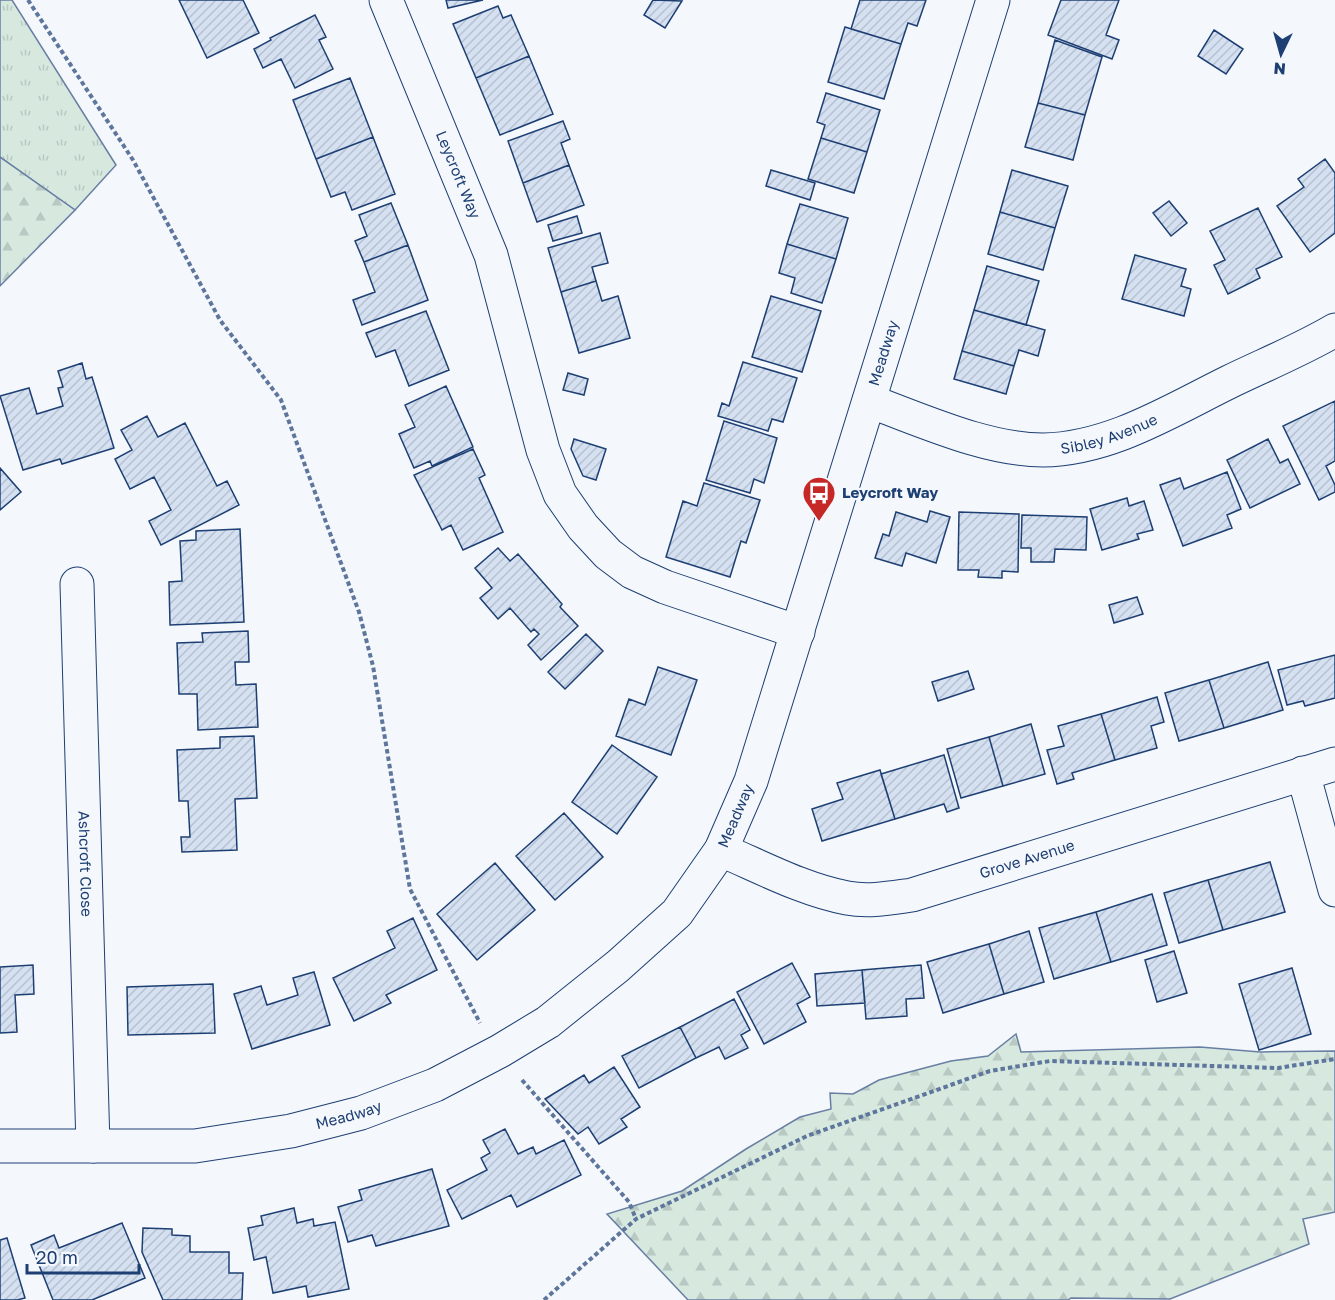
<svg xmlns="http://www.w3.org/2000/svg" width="1335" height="1300" viewBox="0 0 1335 1300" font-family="'Golos Text',sans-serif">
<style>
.grass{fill:url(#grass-tufts);stroke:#687fa3;stroke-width:1.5}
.forest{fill:url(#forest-firs);stroke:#687fa3;stroke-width:1.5}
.building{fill:url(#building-hatch);stroke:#1d3f73;stroke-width:1.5}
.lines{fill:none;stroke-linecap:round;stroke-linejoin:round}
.minor-casing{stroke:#1d3f73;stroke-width:35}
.path{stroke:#5e769c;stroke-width:4;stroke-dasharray:4.5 3;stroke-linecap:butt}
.minor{stroke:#f4f7fb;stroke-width:33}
.labels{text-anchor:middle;stroke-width:4.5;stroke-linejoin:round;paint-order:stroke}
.street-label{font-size:15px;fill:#1d3f73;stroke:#f4f7fb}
.poi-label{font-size:15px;font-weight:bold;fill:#1d3f73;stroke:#f4f7fb;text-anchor:start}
</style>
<defs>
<pattern id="grass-tufts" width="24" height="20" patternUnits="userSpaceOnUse" patternTransform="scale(1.5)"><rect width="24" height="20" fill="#d7e8df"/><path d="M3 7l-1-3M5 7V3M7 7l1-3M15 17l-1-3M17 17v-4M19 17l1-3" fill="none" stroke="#b8c8c3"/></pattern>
<pattern id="forest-firs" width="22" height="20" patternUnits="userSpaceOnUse" patternTransform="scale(1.5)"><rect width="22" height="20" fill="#d7e8df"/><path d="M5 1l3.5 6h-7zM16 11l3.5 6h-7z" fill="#b8c8c3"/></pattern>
<pattern id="building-hatch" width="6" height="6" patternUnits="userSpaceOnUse" patternTransform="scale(1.5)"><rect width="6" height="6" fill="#d5e0f0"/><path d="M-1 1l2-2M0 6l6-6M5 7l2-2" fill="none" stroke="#b6c1d1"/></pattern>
</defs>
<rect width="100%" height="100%" fill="#f4f7fb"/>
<path class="grass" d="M0,0H12L116,165L75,210L0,157Z"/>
<path class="forest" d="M0,157L75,210L0,286Z
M1016,1034L1021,1052L1200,1047L1260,1052L1335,1051V1212L1303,1219L1309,1244L1170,1299L1071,1298L1068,1300H688L607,1214L682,1191L746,1149L800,1117L831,1109L830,1093L853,1094L879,1080L951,1061L988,1056Z"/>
<path class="building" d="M179,0H243L259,33L207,58Z
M446,0H483L448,8Z
M653,0L682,1L665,28L644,15Z
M860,0H926L917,26L908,23L901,44L851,29Z
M1061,0H1119L1106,35L1119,40L1112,59L1048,35Z
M498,6L503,18L511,15L529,56L476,78L453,24Z
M315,15L326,37L319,40L333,69L295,88L281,59L263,68L254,49L271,40L270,38Z
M845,27L901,44L884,99L828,82Z
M1214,30L1243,49L1226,74L1198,56Z
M1055,40L1102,57L1085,115L1038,103Z
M529,56L553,114L500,135L476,78Z
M350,78L373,137L316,159L293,100Z
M826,93L880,110L867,152L821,138L825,125L817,122Z
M1038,103L1085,115L1073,160L1025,147Z
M563,121L570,139L561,143L569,165L523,183L508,141Z
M373,137L395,194L352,210L345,192L331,197L316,159Z
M821,138L867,152L854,193L808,179Z
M1325,159L1335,173V233L1310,252L1277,206L1304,187L1298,179Z
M569,165L584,205L537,222L523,183Z
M771,170L815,183L810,200L766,186Z
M1012,170L1068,186L1055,228L1000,212Z
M1169,201L1187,223L1171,236L1153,213Z
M391,203L408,245L364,262L355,241L367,236L359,215Z
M800,204L848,218L836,259L787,244Z
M1258,208L1282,257L1256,269L1260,278L1228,294L1214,265L1225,260L1210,231Z
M1000,212L1055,228L1043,270L988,254Z
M577,216L582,233L553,241L548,225Z
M600,233L608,263L592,267L596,281L561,292L548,248Z
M787,244L836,259L822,303L791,293L795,278L779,273Z
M408,245L428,300L362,325L353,300L375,292L364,262Z
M1135,255L1186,269L1181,286L1191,289L1184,316L1122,299Z
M987,266L1039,281L1026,325L974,310Z
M596,281L602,301L618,296L630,338L579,353L561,292Z
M771,296L821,311L802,372L752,357Z
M974,310L1045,330L1038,356L1019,350L1014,366L962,351Z
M426,311L449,370L409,386L395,350L376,357L366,333Z
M962,351L1014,366L1006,394L954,379Z
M743,362L797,378L783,422L772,419L768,431L718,416L722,403L729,406Z
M82,363L86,379L92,377L114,448L62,464L60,459L23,470L0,396L29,388L37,414L63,406L58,388L63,387L58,371Z
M568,373L588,379L584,395L563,390Z
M446,386L473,447L432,466L430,461L414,468L399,434L415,427L405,405Z
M1335,401V461L1326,466L1335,485V492L1319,500L1283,426Z
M147,416L158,437L185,423L217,486L227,481L239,505L161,545L149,521L171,510L154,477L130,489L115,459L132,450L121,430Z
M724,421L777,438L764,483L754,479L750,493L706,480Z
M574,439L606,449L596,480L583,476L571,449Z
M1268,439L1280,463L1288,459L1300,484L1250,508L1227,460Z
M473,449L485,475L479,478L503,532L463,550L451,525L442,530L414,475Z
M0,468L21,492L0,510Z
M1227,472L1241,509L1227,515L1232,528L1183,546L1160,485L1180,478L1184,489Z
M704,483L760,500L746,543L741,541L730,577L666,557L683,501L697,506Z
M1127,498L1129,506L1144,501L1153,530L1137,534L1139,539L1102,550L1090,509Z
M930,511L950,517L936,563L906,553L902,566L875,558L883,534L889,536L896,512L927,522Z
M959,512L1019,514L1018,572L1002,571V578L978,577L979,570H958Z
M1022,515L1087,517L1086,550L1055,549L1054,562H1031V548H1021Z
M240,529L244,622L170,625L169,582L182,581L180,541L196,540V531Z
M498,548L510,561L518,554L562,604L560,607L578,626L541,660L528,645L539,634L534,629L531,632L510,608L498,619L480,598L492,588L475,568Z
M1137,597L1143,614L1114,623L1109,605Z
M248,631L249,662H235L236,685L256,684L258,727L198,730L197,694H179L177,643L203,642L202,633Z
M586,634L603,651L565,689L548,672Z
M1335,655V698L1305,706L1303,701L1287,705L1278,670Z
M1268,662L1283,710L1224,728L1209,680Z
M658,667L697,680L671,755L616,736L629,699L645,705Z
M968,671L974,689L938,701L932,682Z
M1209,680L1224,728L1179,741L1165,693Z
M1157,697L1164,722L1151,726L1157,748L1115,760L1101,714Z
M1101,714L1115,760L1072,773L1074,779L1057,784L1047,750L1064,746L1058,726Z
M1031,724L1045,774L1003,786L989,737Z
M254,736L257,798L235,799L237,850L182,852L181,837H190L188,801H179L177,750L220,748V737Z
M989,737L1003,786L961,798L947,749Z
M612,745L657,777L617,834L572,802Z
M944,755L959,808L947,812L944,804L895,819L881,774Z
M880,770L895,819L822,841L812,809L843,799L837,783Z
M564,813L603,857L555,900L516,856Z
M1270,862L1285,912L1223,930L1208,880Z
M495,863L535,910L477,960L437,914Z
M1208,880L1223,930L1179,943L1164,893Z
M1152,894L1167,945L1111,962L1096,912Z
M1096,912L1111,962L1054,979L1039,928Z
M413,918L437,970L386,995L391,1003L354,1021L333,978L395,948L387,931Z
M1029,931L1044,982L1004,994L989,944Z
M989,944L1004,994L943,1013L927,962Z
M1174,951L1187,993L1157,1002L1145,960Z
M792,963L810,997L797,1004L806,1022L764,1044L737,992Z
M33,965L34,994L15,995L17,1032L0,1033V967Z
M921,965L924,998L906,999L907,1016L866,1019L862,970Z
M1292,968L1311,1034L1259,1050L1239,984Z
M862,970L865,1003L817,1006L815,974Z
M314,972L330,1025L252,1049L234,994L261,986L267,1005L298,995L293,978Z
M213,984L215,1033L128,1035L127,987Z
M734,999L750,1030L741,1035L748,1048L725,1059L719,1047L696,1058L680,1027Z
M680,1027L696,1058L639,1088L622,1056Z
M614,1067L640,1107L621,1119L627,1127L599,1144L588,1127L578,1134L545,1099L584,1075L589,1083Z
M505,1129L518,1154L533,1147L536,1154L564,1140L581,1175L517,1207L511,1195L462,1219L447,1190L487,1170L481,1158L490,1153L483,1140Z
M432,1169L449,1226L376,1246L372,1235L348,1242L338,1207L362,1200L359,1190Z
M294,1208L297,1223L313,1219L314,1226L335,1222L349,1289L308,1297L306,1286L273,1293L266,1257L254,1260L248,1228L263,1225L261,1216Z
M122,1223L145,1278L92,1300H53L31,1245L54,1235L59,1248Z
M143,1228L172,1229V1235L190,1236V1252H229V1273H243L242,1300H163L142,1252Z
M7,1238L25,1298L17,1300H0V1240Z"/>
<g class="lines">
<defs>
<g id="minor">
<path id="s1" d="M386,0L491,255L543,450L560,494L583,527L608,554L632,572L665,587L798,632"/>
<path id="s2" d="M869,401C922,420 986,450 1043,450C1110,449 1170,411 1229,382C1264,365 1301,350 1335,330"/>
<path id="s3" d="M77,584L93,1146"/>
<path d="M1303,773L1335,890"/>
<path id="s4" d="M721,850C761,867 804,890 847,898C869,902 890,898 912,895L1335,764"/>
<path id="s5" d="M0,1146H195L291,1131L361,1113L435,1085L500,1051L548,1022L618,966L677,913L721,850L751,781L993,0"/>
</g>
</defs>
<use href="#minor" class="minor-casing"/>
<path class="path" d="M28,0L133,160L220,320L281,400L359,612L373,666L410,889L480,1023
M522,1080L629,1202L636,1219
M544,1300L636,1219L807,1136L990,1071L1050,1061L1278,1068L1335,1059"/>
<use href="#minor" class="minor"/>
</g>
<defs>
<symbol id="bus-pin" viewBox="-11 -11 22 30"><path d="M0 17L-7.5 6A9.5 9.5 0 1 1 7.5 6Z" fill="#c62828" stroke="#f4f7fb"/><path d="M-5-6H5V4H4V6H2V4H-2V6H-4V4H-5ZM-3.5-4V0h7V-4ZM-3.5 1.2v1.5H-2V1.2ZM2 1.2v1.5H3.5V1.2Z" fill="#fff"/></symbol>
</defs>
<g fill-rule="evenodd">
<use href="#bus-pin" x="800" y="474" width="38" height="52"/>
</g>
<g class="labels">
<g class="street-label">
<text dy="5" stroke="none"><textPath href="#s1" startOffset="189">Leycroft Way</textPath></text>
<text dy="5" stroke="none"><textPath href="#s5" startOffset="1342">Meadway</textPath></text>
<text dy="5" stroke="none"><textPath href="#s2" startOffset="250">Sibley Avenue</textPath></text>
<text dy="5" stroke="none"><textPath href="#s5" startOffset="856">Meadway</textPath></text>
<text dy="5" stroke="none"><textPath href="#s4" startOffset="321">Grove Avenue</textPath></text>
<text dy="5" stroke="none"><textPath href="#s3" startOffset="280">Ashcroft Close</textPath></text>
<text dy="5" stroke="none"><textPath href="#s5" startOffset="352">Meadway</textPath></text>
</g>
<g class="poi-label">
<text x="842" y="498">Leycroft Way</text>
</g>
</g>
<g transform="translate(1281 54) rotate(185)" stroke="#f4f7fb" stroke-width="4.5" paint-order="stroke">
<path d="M0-4.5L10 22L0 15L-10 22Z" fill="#1d3f73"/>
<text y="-9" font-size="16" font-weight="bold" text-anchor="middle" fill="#1d3f73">N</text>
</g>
<path d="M27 1264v9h112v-9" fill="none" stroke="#1d3f73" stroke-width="3"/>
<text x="36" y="1264" font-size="18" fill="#1d3f73" stroke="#f4f7fb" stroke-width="4.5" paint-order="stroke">20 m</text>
</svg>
